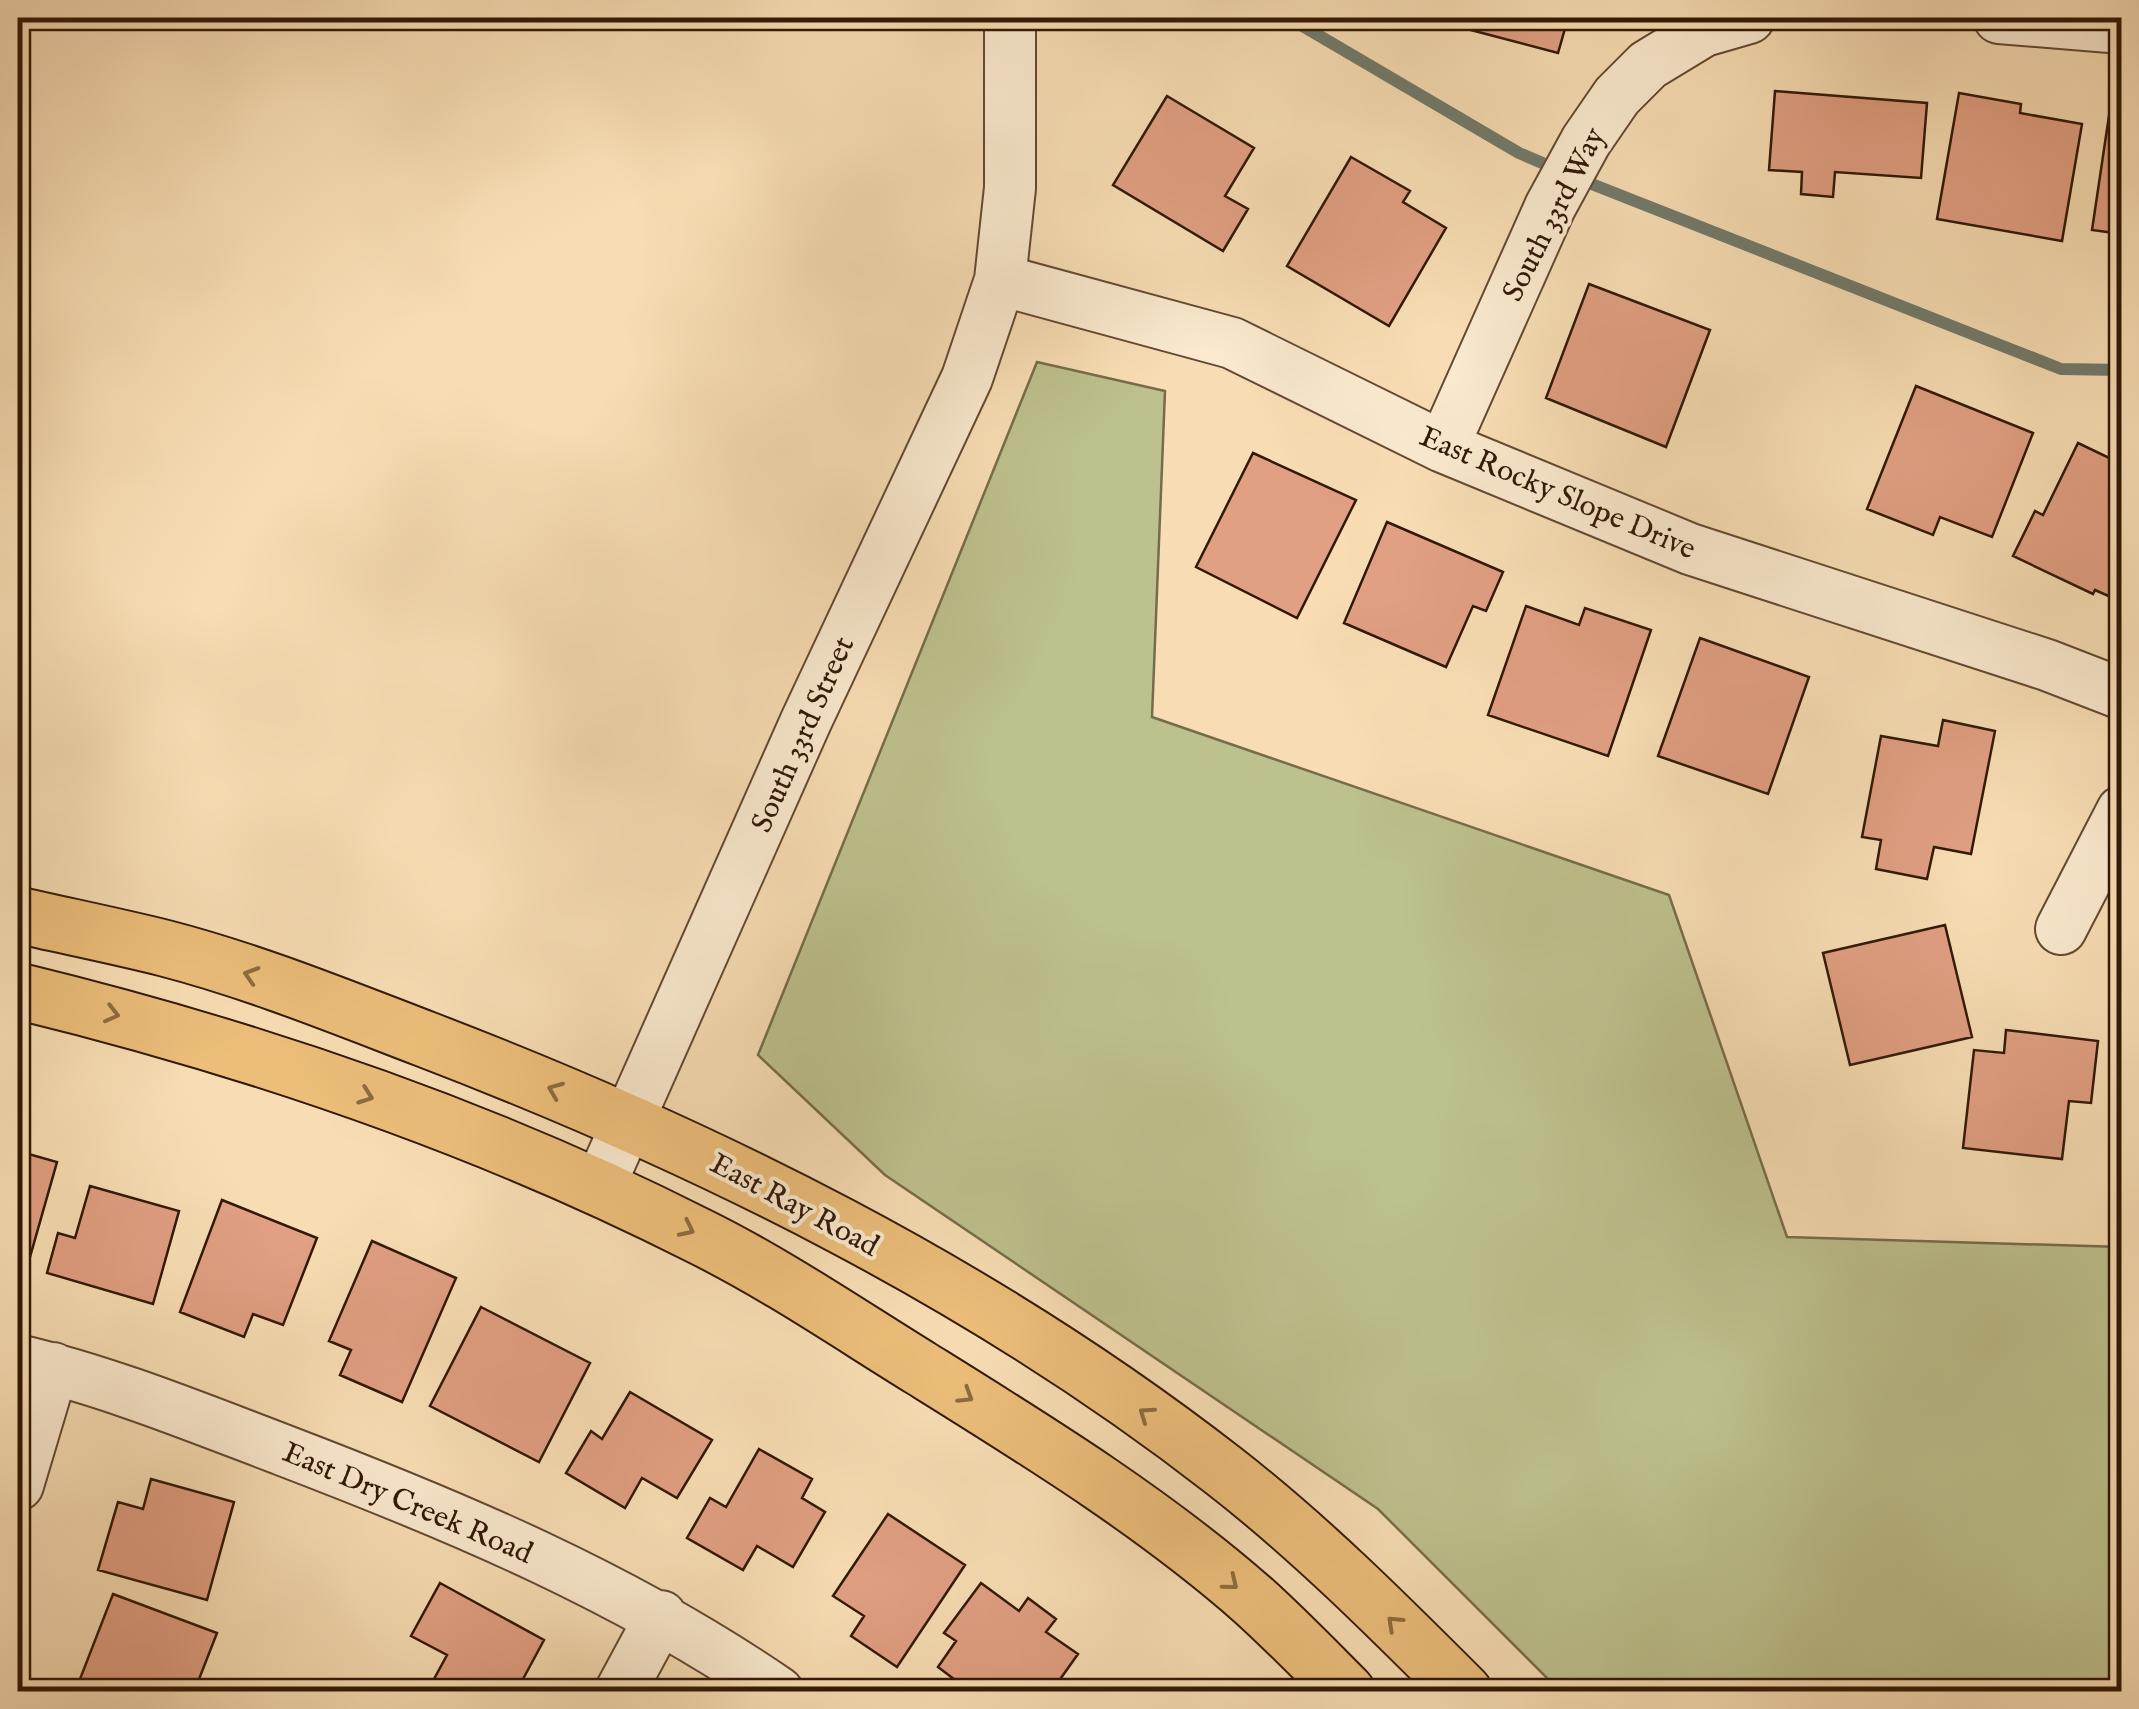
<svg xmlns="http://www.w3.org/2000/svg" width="2139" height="1709" viewBox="0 0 2139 1709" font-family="'IM FELL English',serif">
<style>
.green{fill:#bdc18e;stroke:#776c4a;stroke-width:2.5}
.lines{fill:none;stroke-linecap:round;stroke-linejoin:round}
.stream{stroke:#727a6b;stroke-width:12}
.building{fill:#e19f83;stroke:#311807;stroke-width:2.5}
.minor-casing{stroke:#634932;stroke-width:54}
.major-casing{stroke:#311807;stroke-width:59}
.minor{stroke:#fae9ce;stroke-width:50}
.major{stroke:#ecbe7a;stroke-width:55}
.oneway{stroke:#8e6b40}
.labels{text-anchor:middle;stroke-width:8;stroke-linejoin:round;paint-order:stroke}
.street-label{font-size:30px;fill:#311807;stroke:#fae9ce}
</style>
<rect width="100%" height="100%" fill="#f8ddb4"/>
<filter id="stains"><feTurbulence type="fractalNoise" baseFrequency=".002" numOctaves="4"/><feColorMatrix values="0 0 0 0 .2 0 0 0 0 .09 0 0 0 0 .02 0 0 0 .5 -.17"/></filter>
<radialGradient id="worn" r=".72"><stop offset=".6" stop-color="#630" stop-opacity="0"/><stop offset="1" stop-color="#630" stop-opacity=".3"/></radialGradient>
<path class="green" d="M1037,362L1165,391L1152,717L1669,895L1787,1237L2121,1247V1691H1560L1378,1509L885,1175L758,1055Z"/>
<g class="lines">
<path class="stream" d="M1289,18L1519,153L1561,171
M1579,179L2061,369L2122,370"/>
</g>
<path class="building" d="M1454,18H1568L1558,53L1452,25Z
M1775,91L1927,103L1921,178L1835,172L1833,197L1801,194L1802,172L1769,170Z
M1959,93L2021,104L2020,113L2082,124L2062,241L1937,219Z
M1167,96L1254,148L1225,196L1248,209L1223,251L1113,185Z
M2110,109L2122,110V234L2092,230Z
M1351,157L1410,191L1403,202L1446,228L1389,326L1287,266Z
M1589,284L1710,330L1666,447L1546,398Z
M1916,386L2033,433L1992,537L1940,517L1933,535L1867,509Z
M2078,443L2122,464V602L2095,590L2093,594L2013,556L2035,511L2043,515Z
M1253,453L1356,500L1297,618L1196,567Z
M1387,522L1503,572L1486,611L1473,606L1446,667L1344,623Z
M1526,606L1579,625L1585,608L1651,630L1608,756L1488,715Z
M1700,638L1809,677L1768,794L1658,756Z
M1943,720L1995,731L1971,854L1934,847L1927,879L1876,869L1881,840L1862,837L1881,736L1938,746Z
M1945,925L1972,1037L1850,1065L1823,953Z
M2006,1030L2098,1041L2091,1103L2069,1101L2062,1159L1963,1148L1974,1050L2004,1053Z
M18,1151L57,1162L26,1271L18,1268Z
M90,1186L179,1211L153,1304L47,1273L58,1233L75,1238Z
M222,1200L317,1238L283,1325L253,1314L244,1337L180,1312Z
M372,1241L456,1278L402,1402L340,1375L351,1350L329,1341Z
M481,1307L590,1363L539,1462L430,1406Z
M630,1392L712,1440L677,1498L642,1478L625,1508L566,1473L591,1431L602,1439Z
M759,1449L812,1479L802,1498L825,1512L793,1567L757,1546L743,1570L687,1538L710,1498L726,1507Z
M151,1479L234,1502L207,1600L98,1570L118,1502L143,1509Z
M888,1514L965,1565L897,1667L851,1636L864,1616L833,1596Z
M440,1583L544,1640L516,1692H427L447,1655L411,1636Z
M981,1583L1019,1611L1028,1598L1056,1619L1046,1632L1078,1654L1051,1692H971L938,1667L956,1641L944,1633Z
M113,1594L217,1633L194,1692H75Z"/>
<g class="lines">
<defs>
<path id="minor" d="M1999,18L2122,28
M1704,31L1749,18
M1000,280L1232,343L1443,447L1690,549L2047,665L2122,694
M1443,447L1550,207L1586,141L1617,96L1648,65L1704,31L1701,18
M2061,929L2122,811
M599,1187L806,721L967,378L1000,280L1010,188V18
M18,1360C108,1381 196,1417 283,1450C456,1516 625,1587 778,1692
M18,1485L53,1368
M620,1692L661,1616"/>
<path id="major" d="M18,915C66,926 116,936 164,948C253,971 339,1006 425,1039C707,1147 984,1284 1224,1471C1309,1537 1387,1615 1464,1692
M18,991C252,1048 484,1127 699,1236C776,1274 849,1324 922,1369C1036,1440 1153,1512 1254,1601C1286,1630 1316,1661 1347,1692"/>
</defs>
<use href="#minor" class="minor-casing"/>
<use href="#major" class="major-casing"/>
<use href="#minor" class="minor"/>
<use href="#major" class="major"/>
</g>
<defs><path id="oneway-chevron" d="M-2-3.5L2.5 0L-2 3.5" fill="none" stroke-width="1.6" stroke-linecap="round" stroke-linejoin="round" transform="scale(2.5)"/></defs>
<g class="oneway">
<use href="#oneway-chevron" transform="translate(251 975) rotate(-163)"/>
<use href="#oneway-chevron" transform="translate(112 1014) rotate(14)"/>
<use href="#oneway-chevron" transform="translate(555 1090) rotate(-158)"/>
<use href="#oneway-chevron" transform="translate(366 1096) rotate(20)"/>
<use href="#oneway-chevron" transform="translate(687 1229) rotate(26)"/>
<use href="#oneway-chevron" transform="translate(966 1396) rotate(32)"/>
<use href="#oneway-chevron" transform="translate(1146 1414) rotate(-145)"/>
<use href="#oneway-chevron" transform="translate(1231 1583) rotate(39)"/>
<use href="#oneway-chevron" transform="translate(1394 1623) rotate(-137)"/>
</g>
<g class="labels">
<g class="street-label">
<text transform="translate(1553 214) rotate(-63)" y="10">South 33rd Way</text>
<text transform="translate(1558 492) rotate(23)" y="10">East Rocky Slope Drive</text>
<text transform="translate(802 734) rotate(-66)" y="10">South 33rd Street</text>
<text transform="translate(795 1204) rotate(28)" y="10">East Ray Road</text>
<text transform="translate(408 1502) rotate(23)" y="10">East Dry Creek Road</text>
</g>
</g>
<rect width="2139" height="1709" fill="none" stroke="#f8ddb4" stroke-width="60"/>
<rect x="20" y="20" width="2099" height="1669" fill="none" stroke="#311807" stroke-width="5"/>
<rect x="30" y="30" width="2079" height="1649" fill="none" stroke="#311807" stroke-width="2.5"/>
<rect width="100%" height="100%" filter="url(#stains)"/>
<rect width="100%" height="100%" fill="url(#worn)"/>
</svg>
